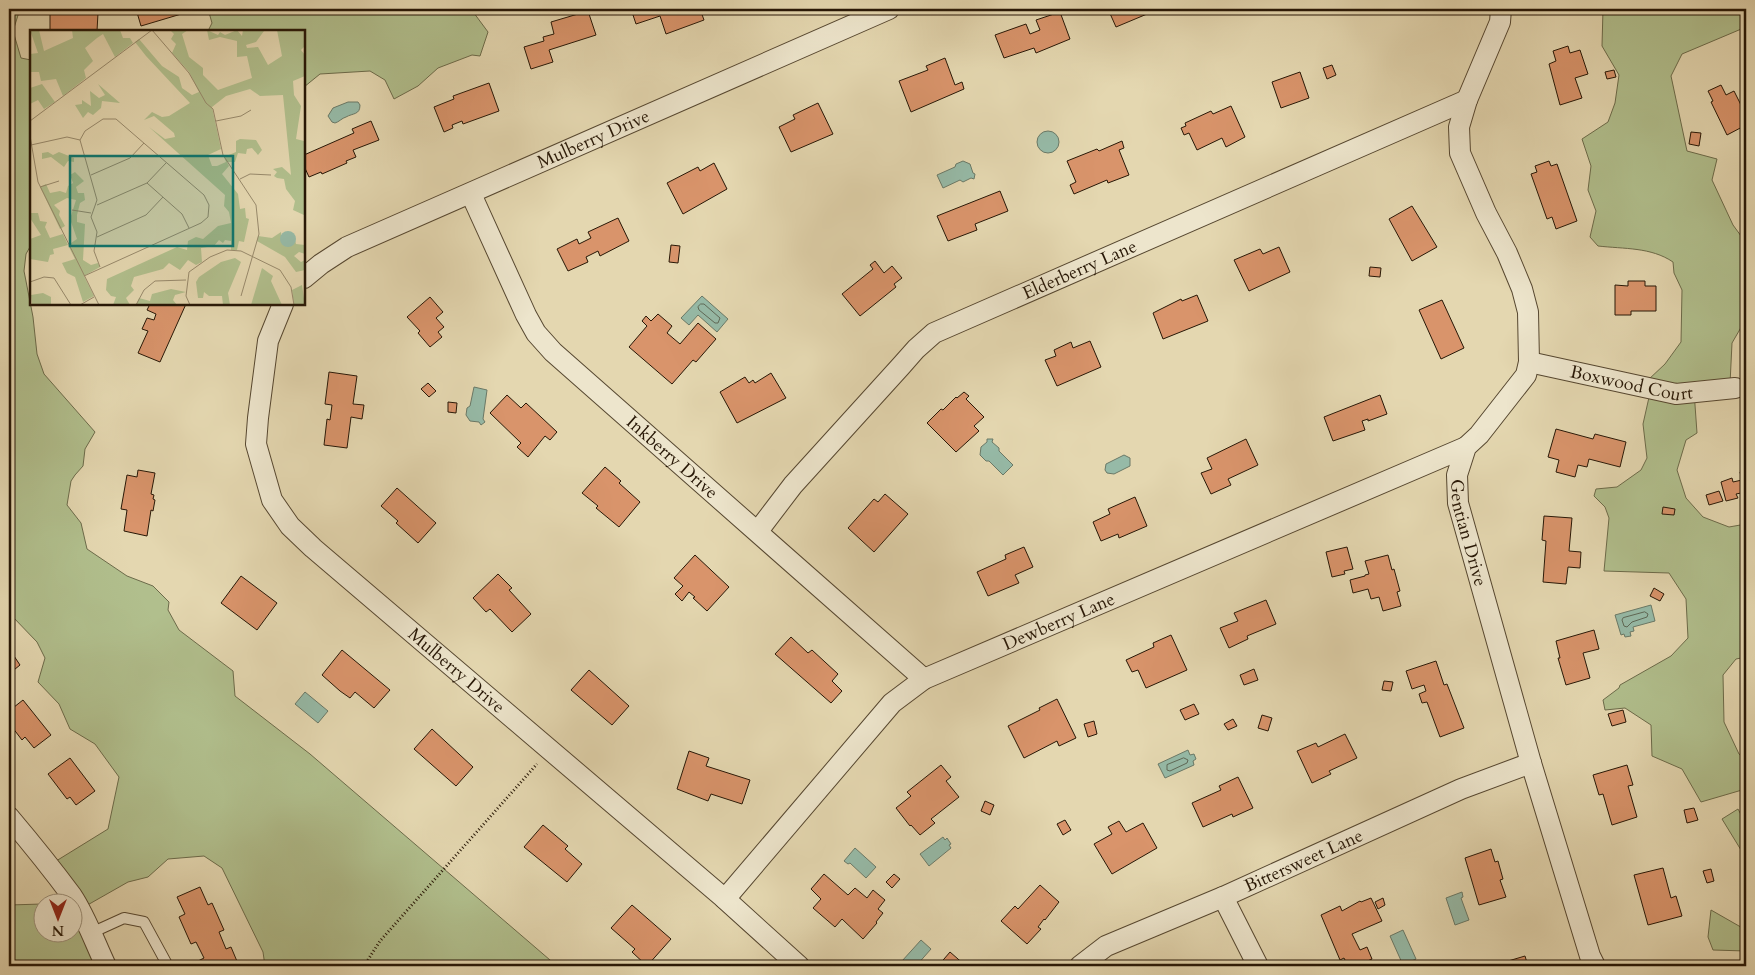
<svg xmlns="http://www.w3.org/2000/svg" width="1755" height="975" viewBox="0 0 1755 975" font-family="Cardo,serif">
<style>
.green{fill:#b1bf8d;stroke:#6c6b4a}
.water{fill:#96baa7;stroke:#6a7967}
.lines{fill:none;stroke-linecap:round;stroke-linejoin:round}
.shore{stroke:#5e6856;stroke-width:1}
.building{fill:#d9946b;stroke:#271706}
.lane-casing{stroke:#564730;stroke-width:12}
.street-casing{stroke:#564730;stroke-width:22}
.path{stroke:#271706;stroke-width:3;stroke-dasharray:1 2.5;stroke-linecap:butt}
.lane{stroke:#ede5cc;stroke-width:10}
.street{stroke:#ede5cc;stroke-width:20}
.labels{text-anchor:middle;stroke-width:4;stroke-linejoin:round;paint-order:stroke}
.street-label{font-size:18px;fill:#271706;stroke:#ede5cc}
.inset-road{fill:none;stroke:#988a6c;stroke-width:1}
.view{fill:#0f766e;fill-opacity:0.15;stroke:#0f766e;stroke-width:2.5}
.inset-edge{fill:none;stroke:#271706;stroke-width:2.5}
</style>
<rect width="100%" height="100%" fill="#e4d7b0"/>
<filter id="stains"><feTurbulence type="fractalNoise" baseFrequency=".004" numOctaves="4"/><feColorMatrix values="0 0 0 0 .2 0 0 0 0 .09 0 0 0 0 .02 0 0 0 .5 -.17"/></filter>
<radialGradient id="worn" r=".72"><stop offset=".6" stop-color="#630" stop-opacity="0"/><stop offset="1" stop-color="#630" stop-opacity=".3"/></radialGradient>
<path class="green" d="M9,9H20L13,31L21,58L31,60V245L26,254L24,271L33,317L37,354L44,374L95,432L85,449L83,466L75,475L71,481L67,505L81,523L87,549L127,576L153,586L169,602L168,610L179,630L233,671L235,696L310,754L557,966H265L263,952L222,868L204,856L168,859L148,877L128,882L84,907L96,966H9V905L42,904V932H72V902L48,866L108,829L119,777L95,744L70,729L59,704L38,682L45,658L37,642L12,616L9,615Z
M208,9H471L488,32L480,56L472,55L438,68L418,86L394,99L385,80L370,71L320,74L304,87V31H208L212,23Z
M1603,9H1746V27L1682,54L1671,76L1687,151L1717,159L1712,180L1733,225L1744,240L1746,296L1743,324L1732,343L1730,384L1694,391L1697,433L1686,440L1677,470L1686,498L1703,517L1729,527L1746,524V657L1736,659L1723,675L1724,722L1739,754L1746,759V786L1742,790L1701,802L1682,769L1652,756L1651,725L1625,708L1605,710L1603,700L1619,688L1620,685L1671,656L1688,638L1686,599L1669,573L1604,571L1609,518L1605,507L1594,496L1596,489L1617,487L1641,470L1647,458L1643,424L1652,384L1648,380L1665,364L1681,342L1682,290L1674,273L1673,262C1651,247 1624,249 1598,246L1590,237L1596,211L1588,190L1591,166L1582,139L1608,122L1615,103L1619,75L1602,46Z
M1738,809L1746,824V847L1741,850L1722,819Z
M1711,910L1746,930V951L1713,950L1708,937Z"/>
<path class="water" d="M348,102H358L360,105C360,115 353,113 346,117C342,118 339,122 335,123L332,122L328,116L333,108Z
M1037 142a11 11 0 1 1 22 0a11 11 0 1 1-22 0Z
M963,161L970,164L973,173L975,174L974,179L971,178L963,182L960,180L943,188L937,175L955,167L956,164Z
M702,296L728,319L717,332L698,315L689,325L681,318Z
M474,387L487,390L483,419L485,422L481,425L479,422L470,421L466,415L467,408L470,406Z
M987,439H993L992,442L999,448V451L1013,465L1003,475L989,461H986L980,455L981,447L987,442Z
M1124,455L1130,458V466L1114,474L1107,473L1105,470L1106,464Z
M1651,605L1655,621L1633,627L1634,631L1630,632L1631,636L1625,637L1624,634L1621,635L1615,615Z
M305,692L328,711L318,723L295,704Z
M1188,750L1190,755L1194,754L1196,759L1193,761L1194,765L1165,778L1158,764Z
M943,837L945,840L947,838L951,844L949,845L951,848L929,866L920,854Z
M855,848L876,867L866,878L850,863L848,864L844,861Z
M1462,892L1463,897L1461,898L1469,920L1455,925L1446,898Z
M1403,930L1416,959L1403,965L1390,936Z
M921,940L931,949L916,966H907L902,961Z"/>
<g class="lines">
<path class="shore" d="M701,304H704L720,318L718,323H715L699,310L698,307Z
M1645,612L1648,614L1647,617L1632,622L1627,627L1624,626L1622,620L1623,618Z
M1184,758L1188,760L1187,763L1170,771L1167,770V765Z"/>
</g>
<path class="building" d="M136,9H187L188,12L141,26Z
M631,9H700L704,20L666,34L660,16L636,24Z
M1108,9H1159L1116,27Z
M588,11L596,35L549,50L553,62L531,69L524,47L544,41L543,37L554,34L551,22Z
M1060,12L1070,39L1036,53L1034,48L1004,58L995,35L1026,24L1030,34L1040,30L1036,20Z
M50,13H98L97,31H50Z
M1568,46L1570,53L1580,50L1588,74L1575,78L1582,98L1560,105L1549,64L1556,61L1553,51Z
M945,58L955,85L962,82L964,89L911,112L899,81L928,70L926,66Z
M1332,65L1336,75L1327,79L1323,68Z
M1614,70L1616,77L1607,79L1605,72Z
M1300,72L1309,98L1281,108L1272,82Z
M489,83L499,111L463,124L462,121L452,125L453,128L444,132L434,107L454,99L453,96Z
M1721,85L1726,95L1734,91L1746,115V125L1727,135L1711,102L1713,101L1708,91Z
M818,103L833,134L791,152L779,127L795,119L793,115Z
M1231,106L1245,137L1226,147L1222,138L1197,150L1189,133L1184,135L1181,128L1186,126L1185,123L1211,111L1213,114Z
M371,121L379,140L353,150L356,157L346,161L347,163L322,174L321,172L309,177L304,166V155L354,133L352,129Z
M1691,132L1701,133L1699,146L1689,144Z
M1122,141L1124,148L1119,150L1129,175L1108,183L1107,180L1074,194L1070,185L1076,182L1067,161L1097,149L1099,151Z
M1549,161L1551,166L1557,164L1577,221L1556,229L1552,217L1547,219L1531,174L1537,172L1535,166Z
M714,163L727,189L683,214L667,183L698,167L700,171Z
M1000,191L1008,211L975,224L977,230L948,241L937,216Z
M1412,206L1437,247L1412,261L1389,219Z
M618,218L629,241L600,256L598,251L586,257L588,262L568,271L557,249L577,239L579,244L591,238L588,232Z
M671,245L680,246L678,263L669,262Z
M1279,247L1290,272L1249,291L1234,260L1260,249L1263,254Z
M875,261L884,273L892,266L902,278L894,284L896,287L860,316L842,294L873,269L870,265Z
M1370,267L1381,268L1380,277L1369,276Z
M1628,281H1645V286H1656V311H1631V315H1615V285L1628,286Z
M1197,295L1208,321L1163,339L1153,313L1181,299L1182,301Z
M430,297L443,312L436,318L444,327L438,332L442,337L430,347L418,333L420,331L407,317Z
M1442,300L1464,348L1441,359L1419,310Z
M150,304H186L160,362L138,353L148,331L142,329L147,318L154,320L156,314L147,310Z
M658,314L672,326L667,333L680,344L698,323L716,339L696,362L693,360L672,384L629,347L647,326L642,321L646,316L651,321Z
M1090,341L1101,367L1057,386L1045,360L1056,356L1054,350L1071,342L1073,348Z
M329,372L357,376L353,404L364,405L362,419L351,417L347,448L324,445L327,419L330,420L332,405L325,404Z
M771,373L786,398L737,423L720,392L745,377L749,383L753,380L755,383Z
M428,383L436,391L429,397L421,389Z
M964,392L969,396L966,399L984,417L974,426L979,431L956,452L927,423L941,409L943,410L956,397L957,398Z
M507,395L521,408L526,403L557,432L550,440L545,436L528,457L517,447L521,443L490,413Z
M1380,395L1387,414L1368,421V419L1362,421L1365,430L1333,441L1324,417Z
M448,402L457,403L456,413L448,412Z
M1556,429L1593,439L1595,434L1626,442L1620,467L1589,459L1587,467L1578,465L1575,477L1556,472L1559,460L1548,457Z
M1246,439L1258,465L1228,479L1231,485L1211,494L1201,473L1212,469L1207,458Z
M605,467L621,481L619,483L640,502L619,527L596,508L598,506L582,493Z
M138,470L155,473L151,494L154,495L153,499L155,500L153,511L151,510L147,536L124,531L127,510L121,509L127,475L137,477Z
M1746,470V493V492L1736,494L1738,498L1726,501L1721,482L1732,478L1733,482L1742,480L1740,472Z
M397,488L436,523L418,543L396,523L398,521L381,506Z
M1719,491L1723,501L1709,505L1706,495Z
M885,494L908,514L874,552L848,528L874,499L878,502Z
M1135,497L1147,526L1119,538L1118,534L1101,541L1093,522L1110,514L1108,509Z
M1663,507L1675,509L1674,515L1662,514Z
M1544,516L1572,518L1569,551L1581,552L1580,568L1568,567L1566,584L1543,582L1546,541L1542,540Z
M1024,547L1033,567L1015,575L1019,583L988,596L977,572L1006,559L1005,555Z
M1347,547L1353,569L1344,571L1345,574L1332,577L1326,552Z
M695,555L729,587L707,611L693,598L695,597L689,592L682,601L675,594L683,586L674,578Z
M1388,555L1392,570L1394,569L1400,591L1397,592L1401,606L1383,611L1379,597L1371,599L1368,589L1353,593L1350,580L1365,576V575L1369,574L1365,561Z
M498,574L512,588L509,590L531,614L512,632L490,609L486,612L473,598Z
M241,576L277,603L257,630L221,603Z
M1654,588L1664,594L1660,601L1650,596Z
M1266,600L1276,624L1247,636L1248,639L1229,648L1220,628L1238,621L1234,613Z
M1594,630L1599,649L1583,653L1590,678L1566,685L1558,658H1560L1556,641Z
M1171,635L1187,670L1146,688L1138,670L1132,672L1126,660L1154,647L1153,643Z
M791,637L808,653L812,650L838,674L832,681L842,691L831,703L775,654Z
M342,650L390,690L374,708L355,692L350,698L340,691L322,675Z
M14,656L20,665L9,674V660Z
M1436,661L1444,685L1447,684L1464,728L1440,737L1427,702L1422,703L1419,694L1426,691L1424,685L1412,689L1406,671Z
M1254,669L1258,680L1244,685L1240,675Z
M589,670L629,706L612,725L571,690Z
M1384,681L1393,682L1391,691L1382,690Z
M1057,699L1076,738L1059,746L1057,741L1024,758L1008,726L1040,710L1039,708Z
M23,700L51,735L34,748L25,737L22,740L9,723V711Z
M1194,704L1199,714L1185,720L1180,710Z
M1623,710L1626,722L1612,726L1608,714Z
M1262,715L1272,718L1268,731L1258,728Z
M1233,719L1237,726L1228,730L1224,724Z
M1094,721L1097,734L1088,737L1084,724Z
M432,729L473,767L456,786L414,749Z
M1345,734L1357,758L1329,771L1331,774L1312,783L1297,751L1316,743L1318,747Z
M689,751L709,758L706,766L750,780L742,804L711,794L708,801L677,789Z
M70,758L95,791L76,805L70,797L67,799L48,774Z
M941,765L951,777L946,781L959,797L931,819L935,823L920,835L911,825L910,826L896,808L911,796L907,792Z
M1627,765L1633,785L1628,786L1637,817L1612,825L1603,794L1599,795L1593,775Z
M1238,777L1253,808L1233,817L1232,814L1203,827L1192,803L1221,790L1219,786Z
M985,801L994,805L990,815L981,811Z
M1694,808L1698,820L1687,823L1684,810Z
M1065,820L1071,830L1063,835L1057,824Z
M1119,821L1126,832L1143,823L1157,848L1112,874L1094,844L1112,834L1108,827Z
M543,825L568,846L565,849L582,864L567,882L524,847Z
M1491,849L1495,862L1498,861L1503,879L1500,880L1506,897L1479,905L1465,858Z
M1663,868L1671,898L1676,896L1682,916L1648,925L1634,875Z
M1711,869L1714,881L1707,883L1703,871Z
M824,874L848,895L855,888L867,898L873,890L885,900L878,909L883,913L876,922L877,923L863,939L842,919L835,927L813,908L821,899L811,889Z
M894,874L900,879L892,888L886,882Z
M1040,885L1059,902L1045,920L1044,919L1038,927L1041,929L1027,944L1001,921L1015,906L1018,909Z
M200,887L208,905L212,903L224,930L219,932L226,949L231,947L239,966H200L198,961L204,958L196,942L191,944L179,917L185,914L177,897Z
M1371,898L1382,921L1352,934L1360,950L1367,947L1372,959L1356,966H1348L1344,958L1340,960L1321,915L1340,906L1342,911L1360,901L1361,902Z
M1383,898L1385,905L1378,909L1375,902Z
M632,905L671,939L647,966L632,952L635,949L611,928Z
M950,952L966,966H938Z
M1525,956L1528,966H1499L1498,964Z"/>
<g class="lines">
<defs>
<path id="lane" d="M91,933L124,918L144,922L168,966"/>
<g id="street">
<path id="s1" d="M1501,9L1500,22L1467,100L1459,127L1460,153L1486,213L1507,253L1522,289L1528,312L1529,362L1526,375L1479,435L1466,447L1457,475L1458,503L1531,763L1590,956L1595,966"/>
<path id="s2" d="M471,194L526,315L536,333L553,352L924,679"/>
<path id="s3" d="M304,278L321,264L347,247L889,9"/>
<path id="s4" d="M283,304L268,341L258,418L256,444L272,500L290,526L313,548L725,899L799,966"/>
<path id="s5" d="M1529,362L1676,394L1735,388"/>
<path id="s6" d="M758,531L793,485L901,366L916,349L934,333L1467,100"/>
<path d="M9,817C31,843 52,869 72,896C86,917 95,943 106,966"/>
<path d="M1223,897L1258,966"/>
<path id="s7" d="M725,899L892,703L924,679L1466,447"/>
<path id="s8" d="M1080,966L1106,946L1223,897L1461,789L1531,763"/>
</g>
</defs>
<use href="#lane" class="lane-casing"/>
<use href="#street" class="street-casing"/>
<path class="path" d="M364,966L380,941L537,764"/>
<use href="#lane" class="lane"/>
<use href="#street" class="street"/>
</g>
<g class="labels">
<g class="street-label">
<text dy="6" stroke="none"><textPath href="#s3" startOffset="322">Mulberry Drive</textPath></text>
<text dy="6" stroke="none"><textPath href="#s6" startOffset="424">Elderberry Lane</textPath></text>
<text dy="6" stroke="none"><textPath href="#s5" startOffset="105">Boxwood Court</textPath></text>
<text dy="6" stroke="none"><textPath href="#s2" startOffset="338">Inkberry Drive</textPath></text>
<text dy="6" stroke="none"><textPath href="#s1" startOffset="571">Gentian Drive</textPath></text>
<text dy="6" stroke="none"><textPath href="#s7" startOffset="444">Dewberry Lane</textPath></text>
<text dy="6" stroke="none"><textPath href="#s4" startOffset="454">Mulberry Drive</textPath></text>
<text dy="6" stroke="none"><textPath href="#s8" startOffset="248">Bittersweet Lane</textPath></text>
</g>
</g>
<g transform="translate(30 30)">
<rect width="275" height="275" fill="#e4d7b0"/>
<path d="M0,0H9L14,21L43,8L42,0H90L93,8H100L103,13L85,27L73,4L67,8L55,18L63,31L54,40L56,48L33,66L26,49L11,51L9,42H0V24L8,23ZM140,0H158L152,4L159,27L173,38V45L188,60L222,48L221,44L217,26L207,27V11L190,7L179,10L177,0L188,5L190,2L195,5L207,0L212,6L213,0L234,1L226,12L216,15L217,18L228,17L238,35L252,26L247,0H275V16L271,20L275,25V46L263,51L264,65L271,76L266,109L274,111L275,118V194L274,185L263,180L265,171L256,159L254,149L247,148L244,146L247,142L243,139L252,137L261,145L253,65L230,66L220,59L196,66L182,77L191,119L178,125L182,136H187L196,132L194,127L206,122V111L210,109L226,110L232,120L228,125L222,118L217,119L216,124L208,123L205,132H197L199,136L192,144L208,164L210,179L215,178L216,188L219,189L214,212L209,211L207,220H201V211L195,210L193,213L189,210L184,216L171,218L172,232L166,235L158,230L150,240L139,233L133,239L104,247L101,256L104,260L96,268L100,275H83L86,267L81,266L76,260L77,249L147,217L157,220L158,211L166,207L173,209L188,196L201,193L199,182L194,176L195,165L119,97L135,109L145,107L144,103L124,86L114,90L122,82L132,87L139,86L160,73L116,26L105,12L109,9L132,36L149,47L152,58L162,65L169,62L159,42L142,23L146,14L141,9L144,4ZM12,54L25,72L14,79L8,70L0,74V58ZM68,54L90,73L72,71L71,78L63,85L58,82L53,88L45,75L52,74V70L61,76L60,61L69,68L75,65ZM18,122L23,125L29,122L44,128V132L38,131L34,137L21,127L12,129V123ZM45,142L54,151L46,157L48,163H54L55,170L50,173L47,185V192L55,194L53,230L61,235L68,233L70,237L54,246L64,266L53,272L45,247L37,243L32,233L45,229L38,215L23,219L24,224L20,225L18,232L0,229V209L11,205L0,188L1,183H8L10,191L17,192L15,197L20,208L33,204L38,215L47,209L40,189L46,170L37,168L24,175L30,181L29,185L35,196L30,199L10,157L16,154L20,163L30,161L36,163L38,156L43,153L40,145ZM251,202V209L263,215L265,210L266,214L275,215V224L269,222L264,226L271,232L275,230V240L266,242L255,227L227,211L228,206L242,208ZM205,228L211,232L198,263L200,275H193L192,266H179L174,262L173,268H168L166,252L169,247L191,232ZM232,238L243,246L241,251L252,275H221ZM272,255L275,275H264L262,260ZM141,259L156,262L145,265L143,270L147,275H106L109,268L120,271L122,264ZM13,263L21,267V275H2L1,265Z" fill="#b1bf8d"/>
<path d="M250 209a8 8 0 1 1 16 0a8 8 0 1 1-16 0Z" fill="#96baa7"/>
<path class="inset-road" d="M122,0L159,43L176,73L183,79L193,125L226,175L229,204L211,266M0,91L122,0M186,91L211,86L221,80M0,106L8,152L69,275M50,110L55,101L73,89H86L174,165L179,175L178,187L171,193L54,246M50,110L67,170L61,187L67,202L64,221L70,237M1,115L37,107L50,110M61,145L100,128L114,113M210,149L220,144L241,145M117,153L152,184L159,198M10,157L29,151M67,175L117,153L136,133M42,180L61,183M67,207L116,185L133,167M0,252L14,247L24,248L41,275M50,275L64,267M106,275L114,260L125,251L156,250M160,275L156,266L159,242L180,227L197,220L211,221L250,240L261,257L264,275"/>
<path class="view" d="M40,126H203V216H40Z"/>
<rect width="275" height="275" class="inset-edge"/>
</g>
<rect width="1755" height="975" fill="none" stroke="#e4d7b0" stroke-width="30"/>
<rect x="10" y="10" width="1735" height="955" fill="none" stroke="#271706" stroke-width="2.5"/>
<rect x="15" y="15" width="1725" height="945" fill="none" stroke="#271706"/>
<g transform="translate(58 918) rotate(180)"><circle r="24" fill="#ede5cc" stroke="#9e937d"/>
<path d="M0-4L9 19L0 12L-9 19Z" fill="#8f2418"/>
<text y="-8" font-size="14" font-weight="bold" text-anchor="middle" fill="#271706">N</text>
</g>
<rect width="100%" height="100%" filter="url(#stains)"/>
<rect width="100%" height="100%" fill="url(#worn)"/>
</svg>
